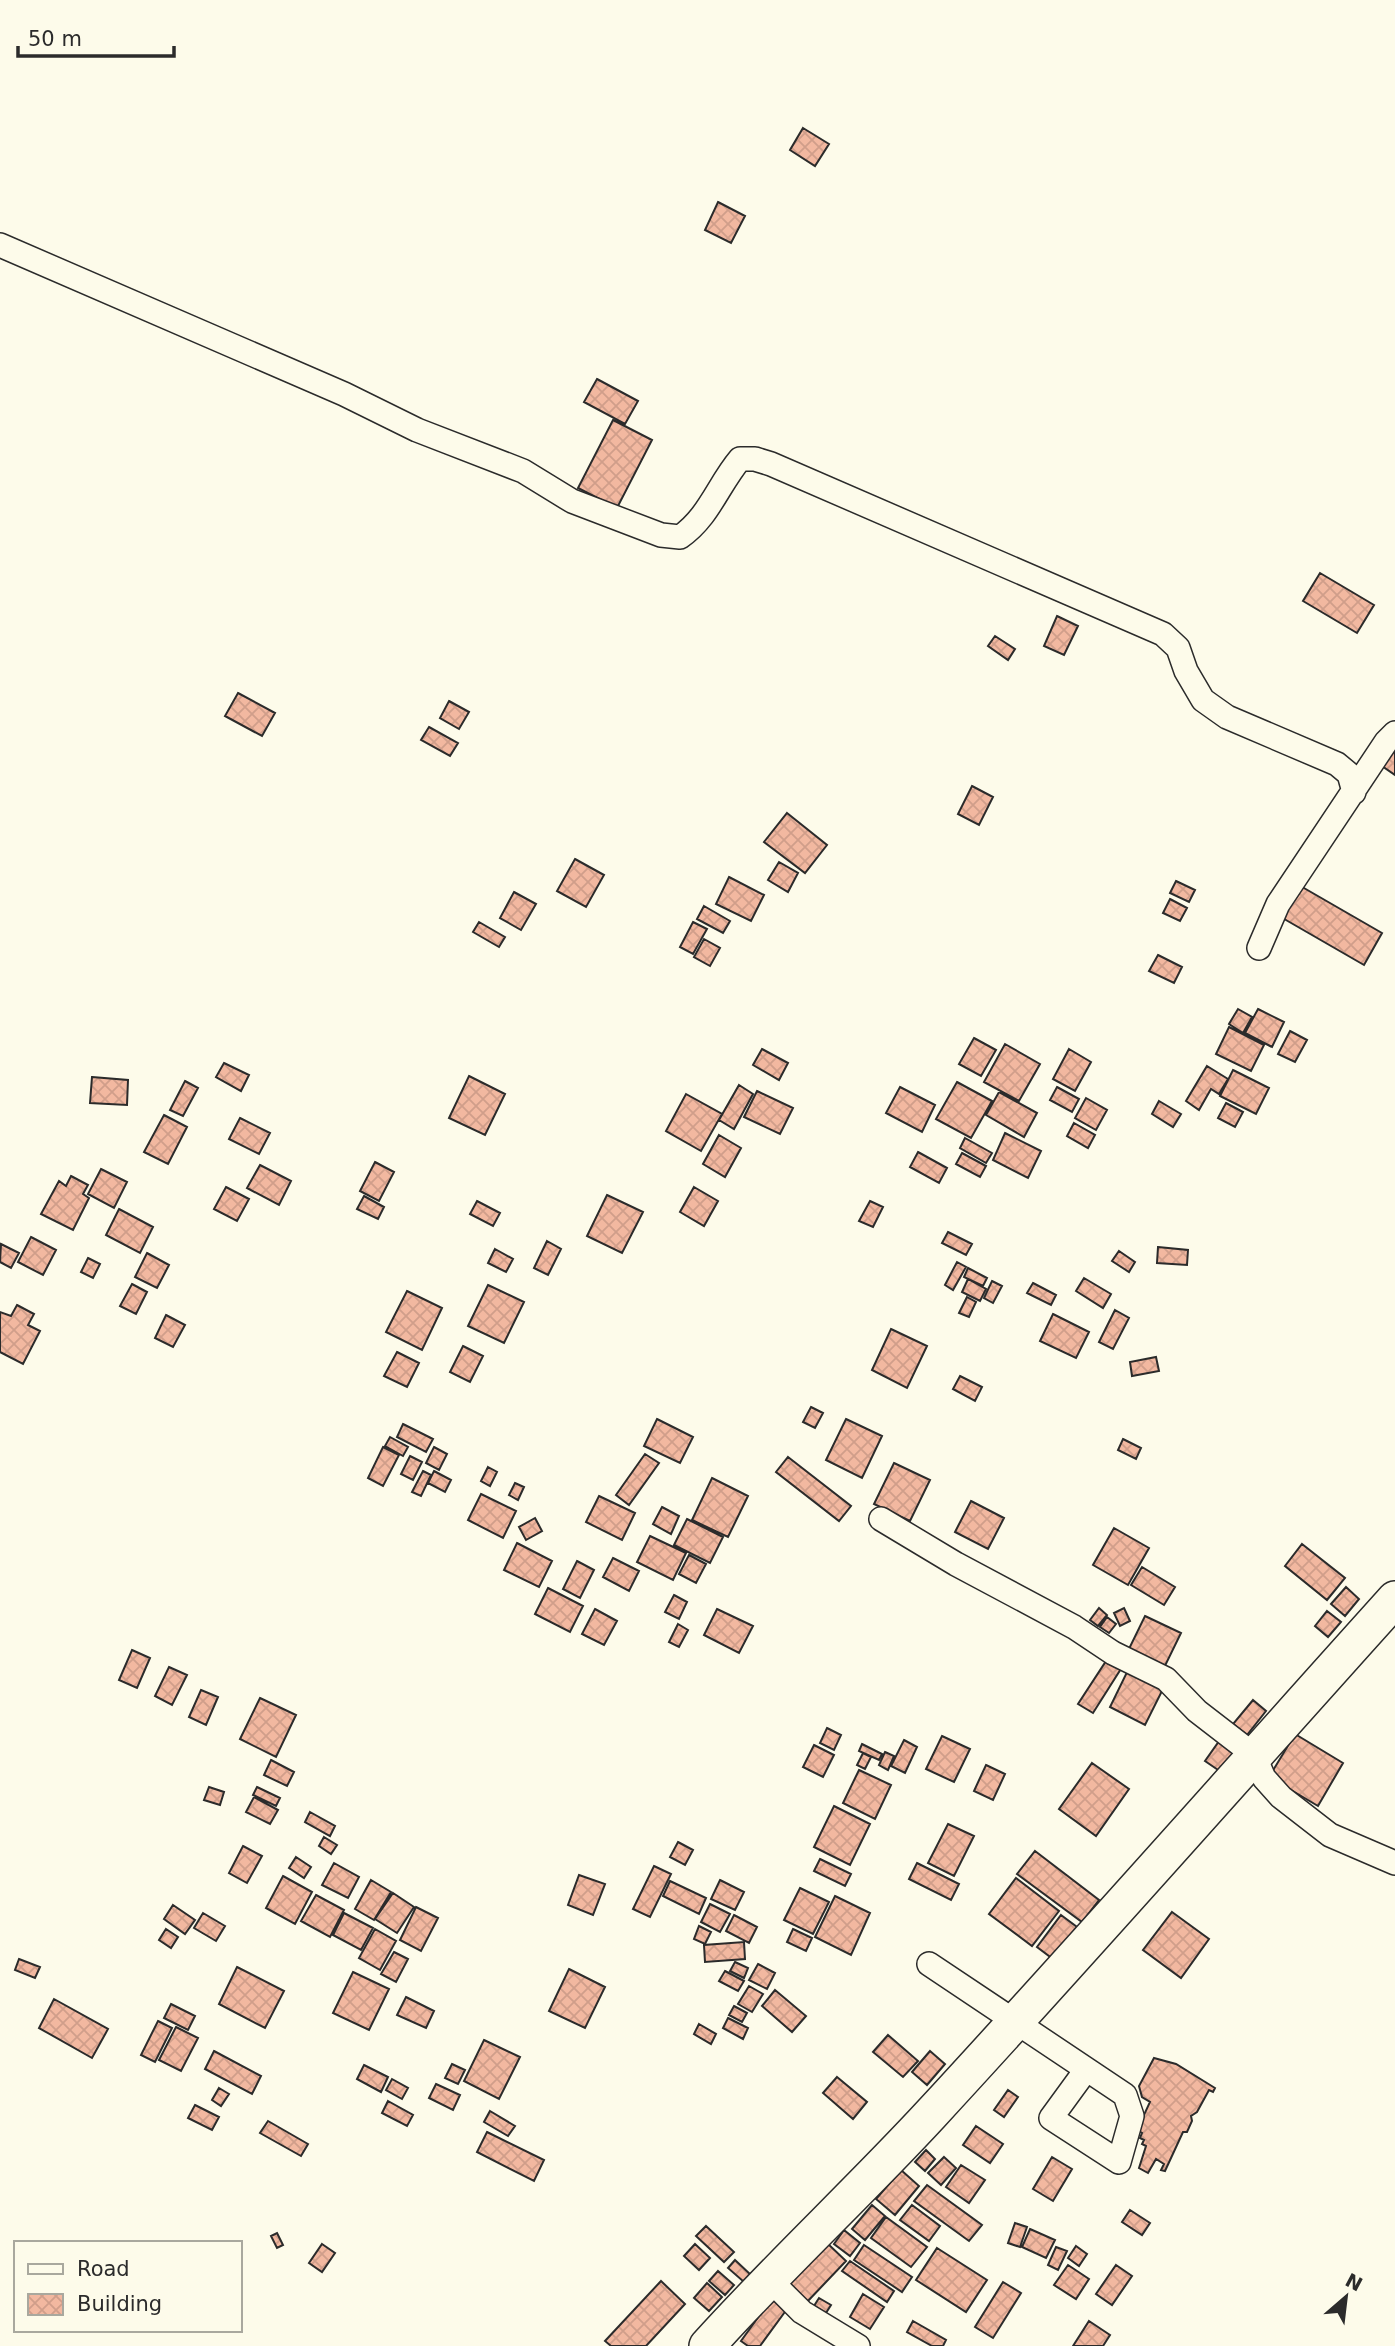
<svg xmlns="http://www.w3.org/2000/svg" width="1395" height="2346" viewBox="0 0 1395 2346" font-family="'DejaVu Sans',sans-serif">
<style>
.building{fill:url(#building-cross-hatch);stroke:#2b2b2b;stroke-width:2}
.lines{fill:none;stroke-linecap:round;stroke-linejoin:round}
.minor-casing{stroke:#2b2b2b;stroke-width:26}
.highway-casing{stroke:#2b2b2b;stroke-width:38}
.minor{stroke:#fdfbea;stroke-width:23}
.highway{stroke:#fdfbea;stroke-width:35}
</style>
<defs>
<pattern id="building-cross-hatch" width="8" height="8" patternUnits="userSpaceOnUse" patternTransform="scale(1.75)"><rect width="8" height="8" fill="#f2b8a0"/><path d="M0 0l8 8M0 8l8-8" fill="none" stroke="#d09e8a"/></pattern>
</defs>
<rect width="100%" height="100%" fill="#fdfbea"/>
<path class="building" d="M803,128L829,144L815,166L790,150Z
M718,202L745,216L731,243L705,230Z
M597,379L638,401L625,424L584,402Z
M613,420L652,440L617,508L578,488Z
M1320,573L1374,605L1357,633L1303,601Z
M1057,616L1078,626L1064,655L1044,646Z
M995,636L1015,649L1008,660L988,646Z
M238,693L275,713L262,736L225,716Z
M449,701L469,712L459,729L440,718Z
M429,727L458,743L450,756L421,740Z
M1395,738V775L1379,764Z
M972,786L993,797L979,825L958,814Z
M787,813L827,845L805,873L764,842Z
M575,859L604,875L586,907L557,891Z
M779,862L798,873L788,892L768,880Z
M729,877L764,895L751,921L716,904Z
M1176,881L1195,890L1189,902L1170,893Z
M1297,884L1382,933L1364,965L1279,916Z
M514,892L536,904L521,930L500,918Z
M1170,899L1187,908L1180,921L1163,913Z
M704,906L730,921L723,933L697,919Z
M479,922L505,937L499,947L473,932Z
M693,922L707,929L693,954L680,947Z
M704,939L720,948L710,966L694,957Z
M1158,955L1182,967L1174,983L1149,971Z
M1238,1009L1252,1017L1243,1033L1229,1024Z
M1258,1009L1284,1022L1272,1047L1245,1033Z
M1229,1027L1264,1045L1251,1071L1216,1054Z
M1290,1031L1307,1040L1295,1062L1278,1054Z
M974,1038L996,1050L981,1076L959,1064Z
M1005,1044L1040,1064L1019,1101L984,1082Z
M762,1049L788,1063L779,1080L753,1065Z
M1069,1049L1091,1062L1075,1091L1053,1079Z
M224,1063L249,1075L241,1091L216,1077Z
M1207,1066L1228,1079L1219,1094L1211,1089L1199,1110L1186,1101Z
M1233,1070L1269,1088L1256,1114L1220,1096Z
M469,1076L505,1094L485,1135L449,1118Z
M92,1077L128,1080L127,1105L90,1103Z
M185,1081L198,1088L183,1116L170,1110Z
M957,1082L992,1101L971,1138L936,1119Z
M739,1085L753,1094L734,1129L719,1120Z
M900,1087L935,1105L922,1132L886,1113Z
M1057,1087L1079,1099L1072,1112L1050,1100Z
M757,1091L793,1108L780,1134L744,1117Z
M999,1092L1037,1113L1024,1137L986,1115Z
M686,1094L722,1114L701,1151L666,1131Z
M1086,1098L1107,1110L1096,1130L1075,1118Z
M1159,1101L1181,1114L1173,1127L1152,1114Z
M1226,1103L1243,1112L1235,1127L1218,1118Z
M164,1115L187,1127L168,1164L144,1152Z
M240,1118L270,1133L259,1154L229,1139Z
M1074,1123L1095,1135L1088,1148L1067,1136Z
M1005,1133L1041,1151L1028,1178L993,1160Z
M719,1135L741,1148L725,1177L703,1164Z
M965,1138L992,1153L986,1163L960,1148Z
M918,1152L947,1168L939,1183L910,1167Z
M962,1153L986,1166L980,1177L956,1164Z
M375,1162L394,1172L379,1201L360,1191Z
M260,1165L291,1181L279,1205L247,1188Z
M101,1169L127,1182L114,1208L88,1194Z
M71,1176L88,1185L83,1194L89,1198L73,1230L41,1214L59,1181L66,1186Z
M226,1187L249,1199L237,1221L214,1209Z
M694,1187L718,1201L704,1226L680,1212Z
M607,1195L643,1212L622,1253L587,1236Z
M364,1196L384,1207L378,1219L357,1209Z
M477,1201L500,1213L493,1226L470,1214Z
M870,1201L883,1207L873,1227L859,1221Z
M119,1209L153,1227L140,1253L106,1235Z
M948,1232L972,1244L966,1255L942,1243Z
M31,1237L56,1250L43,1275L18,1262Z
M547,1241L561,1249L548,1275L534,1268Z
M1,1244L19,1253L11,1268L0,1262Z
M1158,1247L1188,1250L1187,1265L1157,1263Z
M495,1249L513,1259L506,1272L488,1263Z
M1119,1251L1135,1262L1129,1272L1112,1261Z
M147,1253L169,1265L157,1288L135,1277Z
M88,1258L100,1264L93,1278L81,1272Z
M957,1262L966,1267L953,1290L945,1285Z
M968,1268L987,1278L983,1286L964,1277Z
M1084,1278L1111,1294L1103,1308L1076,1291Z
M968,1279L986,1289L980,1301L962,1292Z
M992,1281L1002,1286L993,1303L984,1298Z
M1033,1283L1056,1295L1051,1305L1027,1293Z
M132,1284L147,1292L136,1314L120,1306Z
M488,1285L524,1302L504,1343L468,1326Z
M407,1291L442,1308L422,1350L386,1332Z
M967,1297L976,1302L969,1317L959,1313Z
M17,1305L34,1314L28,1325L40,1331L23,1364L0,1352V1312L11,1316Z
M1115,1310L1129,1318L1113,1349L1099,1342Z
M1053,1314L1089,1332L1076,1358L1040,1341Z
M166,1315L185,1325L173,1347L155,1338Z
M891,1329L927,1346L907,1388L872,1370Z
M463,1346L483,1356L470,1382L450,1372Z
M397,1352L419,1363L407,1387L384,1376Z
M1156,1357L1159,1371L1132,1376L1130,1362Z
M960,1376L982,1387L975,1401L953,1389Z
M811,1407L823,1413L815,1428L803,1422Z
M657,1419L693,1437L680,1463L644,1446Z
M846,1419L882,1436L862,1478L826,1460Z
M403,1424L433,1439L426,1452L397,1437Z
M390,1437L408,1447L403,1456L385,1446Z
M1123,1439L1141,1448L1136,1459L1118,1450Z
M383,1447L399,1455L383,1486L368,1478Z
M434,1447L447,1454L439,1470L426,1463Z
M645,1454L659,1463L629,1505L616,1495Z
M410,1456L422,1462L413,1480L401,1474Z
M788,1457L851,1506L839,1521L776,1472Z
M894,1463L930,1480L910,1521L874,1504Z
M488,1467L497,1472L490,1486L481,1481Z
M423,1471L431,1475L421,1496L412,1492Z
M434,1471L451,1480L445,1492L428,1483Z
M712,1478L748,1496L728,1537L692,1520Z
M515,1483L524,1487L518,1500L509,1495Z
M481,1494L516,1511L503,1538L468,1520Z
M599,1496L635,1513L622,1540L586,1522Z
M971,1501L1004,1518L988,1549L955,1532Z
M662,1507L679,1516L671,1534L653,1524Z
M535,1518L542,1531L526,1540L519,1527Z
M687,1519L723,1537L710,1563L674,1545Z
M1114,1528L1149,1548L1128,1585L1093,1565Z
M650,1536L686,1553L673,1580L637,1562Z
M517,1543L552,1561L539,1587L504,1570Z
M1302,1544L1345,1578L1327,1600L1285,1566Z
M689,1555L706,1564L696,1583L679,1574Z
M613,1558L639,1571L629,1591L603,1577Z
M577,1561L594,1570L580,1598L563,1589Z
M1142,1567L1175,1587L1164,1605L1131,1585Z
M1346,1587L1359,1599L1345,1616L1331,1604Z
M548,1588L583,1606L570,1632L535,1614Z
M674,1595L687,1602L679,1619L665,1612Z
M1099,1608L1107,1615L1098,1626L1090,1620Z
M1124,1608L1130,1621L1120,1626L1114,1613Z
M595,1609L617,1621L604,1645L582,1634Z
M717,1609L753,1626L739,1653L704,1635Z
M1327,1611L1341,1622L1328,1637L1315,1626Z
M1145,1616L1181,1633L1161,1674L1125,1657Z
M1107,1617L1116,1624L1109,1633L1100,1627Z
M678,1624L688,1630L679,1647L669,1642Z
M132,1650L150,1658L137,1688L119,1680Z
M1110,1655L1124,1664L1093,1713L1078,1704Z
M1130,1666L1166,1683L1145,1725L1110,1707Z
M169,1667L187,1675L172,1705L155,1696Z
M201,1690L218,1697L206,1725L189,1717Z
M260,1698L296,1715L276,1757L240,1739Z
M1253,1700L1266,1711L1247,1735L1233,1724Z
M827,1728L841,1735L834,1750L820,1743Z
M1295,1734L1343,1763L1318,1806L1269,1777Z
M942,1736L970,1749L954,1782L926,1769Z
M1222,1737L1238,1749L1221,1772L1205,1761Z
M904,1740L917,1747L905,1773L891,1766Z
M862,1744L882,1754L879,1760L859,1751Z
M814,1745L834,1755L823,1777L803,1767Z
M885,1752L894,1756L888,1770L879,1765Z
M863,1753L871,1757L865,1769L857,1765Z
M271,1760L294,1772L287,1786L264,1775Z
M1092,1763L1129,1789L1096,1836L1059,1809Z
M986,1765L1005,1774L993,1800L974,1791Z
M859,1770L891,1785L875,1819L843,1803Z
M209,1787L224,1792L220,1805L204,1800Z
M257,1787L280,1798L276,1806L253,1795Z
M254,1797L278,1810L270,1824L246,1812Z
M834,1806L870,1824L850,1865L814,1847Z
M310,1812L335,1826L330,1836L305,1822Z
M948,1824L974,1836L954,1876L928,1863Z
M324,1837L337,1845L331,1854L319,1846Z
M678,1842L693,1850L685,1865L670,1857Z
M243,1846L262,1856L247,1883L229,1873Z
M1035,1851L1099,1900L1082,1922L1017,1874Z
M296,1857L311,1867L304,1878L289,1868Z
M820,1859L851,1874L845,1886L814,1871Z
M334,1863L359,1877L348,1898L322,1885Z
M917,1863L959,1884L951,1900L909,1879Z
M654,1866L671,1874L650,1917L633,1909Z
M579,1875L605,1884L593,1915L568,1905Z
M283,1876L312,1892L295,1924L266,1908Z
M1016,1878L1059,1911L1032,1946L989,1914Z
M371,1880L391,1892L374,1920L355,1909Z
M720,1880L744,1892L735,1910L711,1899Z
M670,1881L706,1898L699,1914L663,1896Z
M800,1888L829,1902L813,1934L784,1920Z
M393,1893L414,1907L397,1933L375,1919Z
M316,1895L344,1910L330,1937L301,1921Z
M835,1896L870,1913L851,1955L815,1937Z
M710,1904L730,1914L720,1932L701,1922Z
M173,1905L195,1920L185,1934L164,1919Z
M416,1907L438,1918L421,1951L400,1940Z
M1172,1912L1209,1939L1181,1978L1143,1950Z
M203,1913L225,1926L216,1941L194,1928Z
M344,1913L373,1928L361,1950L333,1935Z
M734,1915L757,1927L749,1943L726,1931Z
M1061,1915L1077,1927L1053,1959L1037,1947Z
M699,1926L711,1932L705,1944L694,1939Z
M166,1929L178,1937L171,1948L159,1940Z
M375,1929L396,1941L380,1970L359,1958Z
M793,1929L812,1938L806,1951L787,1942Z
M744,1942L745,1959L705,1962L704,1945Z
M394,1952L408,1959L396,1982L381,1974Z
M19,1959L40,1967L35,1978L15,1970Z
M735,1962L748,1968L744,1978L730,1971Z
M758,1964L775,1973L767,1989L749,1980Z
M237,1967L284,1991L265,2028L219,2004Z
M569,1969L605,1987L585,2028L549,2011Z
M725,1971L744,1981L738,1991L719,1981Z
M353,1972L389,1989L369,2030L333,2013Z
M749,1986L763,1994L752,2012L738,2004Z
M775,1990L806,2016L792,2032L762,2006Z
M406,1997L434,2011L426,2028L397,2015Z
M54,1999L108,2029L92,2058L39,2028Z
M171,2004L195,2016L188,2030L164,2018Z
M734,2006L747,2013L742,2022L729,2015Z
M728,2018L748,2028L743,2039L723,2028Z
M158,2021L172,2028L155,2062L141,2055Z
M699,2024L716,2034L711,2044L694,2034Z
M176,2027L198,2038L181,2071L159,2060Z
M888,2035L918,2061L903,2077L873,2052Z
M484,2040L520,2057L499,2099L464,2081Z
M214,2051L261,2076L252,2094L205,2069Z
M930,2051L945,2064L927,2085L912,2072Z
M1154,2058L1176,2064L1215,2088L1213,2092L1209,2090L1197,2112L1191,2116L1192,2121L1187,2132H1183L1165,2171L1161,2170L1164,2164L1156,2159L1148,2173L1139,2168L1146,2146L1142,2144L1144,2140L1140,2138L1142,2133L1137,2130L1150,2102L1142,2097L1139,2086Z
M452,2064L465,2070L458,2084L445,2078Z
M364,2065L388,2077L381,2092L357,2079Z
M837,2077L867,2102L853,2119L823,2093Z
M392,2079L408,2088L402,2099L386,2090Z
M436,2084L460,2095L453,2110L429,2098Z
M219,2088L229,2094L221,2106L212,2100Z
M1008,2090L1018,2097L1004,2117L994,2110Z
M388,2101L413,2115L407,2126L382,2113Z
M195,2105L219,2117L212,2130L188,2118Z
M490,2111L515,2126L508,2136L484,2122Z
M268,2121L308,2144L301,2156L260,2133Z
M976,2126L1003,2144L990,2163L963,2145Z
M487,2132L544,2160L534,2181L477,2152Z
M926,2150L935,2159L925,2171L915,2162Z
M944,2157L956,2168L941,2185L928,2173Z
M1052,2157L1072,2169L1053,2201L1033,2189Z
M961,2165L985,2180L969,2203L946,2187Z
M901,2170L919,2186L895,2215L876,2199Z
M927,2185L982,2225L969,2241L914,2201Z
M872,2205L885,2216L865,2240L852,2229Z
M912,2205L940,2226L929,2241L900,2220Z
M1130,2210L1150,2223L1142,2235L1122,2222Z
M886,2217L927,2247L911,2267L871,2238Z
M1015,2223L1027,2227L1020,2247L1008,2243Z
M706,2226L734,2252L724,2262L696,2236Z
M1030,2229L1055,2240L1046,2258L1022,2247Z
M844,2230L860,2243L850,2256L834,2244Z
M277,2233L283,2245L277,2248L271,2236Z
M827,2243L846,2261L807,2302L788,2283Z
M322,2244L335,2253L322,2272L309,2263Z
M695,2244L710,2258L699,2270L684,2256Z
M864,2245L912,2277L902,2292L854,2260Z
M1076,2246L1087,2254L1079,2266L1068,2258Z
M1056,2247L1067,2251L1058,2270L1048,2265Z
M937,2248L987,2280L966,2312L916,2280Z
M735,2260L751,2275L744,2282L728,2268Z
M850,2261L894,2291L887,2302L842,2271Z
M1068,2265L1089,2279L1076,2299L1054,2285Z
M1116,2265L1132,2276L1112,2305L1096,2294Z
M718,2271L734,2285L725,2295L709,2281Z
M661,2281L685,2304L646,2346H611L605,2341Z
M1003,2282L1021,2293L993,2338L975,2327Z
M707,2283L722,2297L709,2311L694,2298Z
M863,2294L884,2307L870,2329L850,2317Z
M772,2298L787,2309L760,2346H748L741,2341Z
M819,2298L831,2305L826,2313L814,2306Z
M913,2321L946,2340L943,2346H932L907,2332Z
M1089,2321L1110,2335L1103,2346H1073Z"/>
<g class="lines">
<defs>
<path id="minor" d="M0,245L344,394L417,430L523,471L572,501L661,535L680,537C709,517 718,485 740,459H755L771,464L1163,634L1178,648L1186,671L1203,700L1227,717L1337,764L1349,774L1354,792
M1259,948L1278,904L1386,742L1395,733
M881,1519L956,1564L1074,1627L1113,1653L1166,1679L1197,1711L1254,1755L1264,1778L1281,1797L1330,1835L1395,1863
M929,1964L1125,2095L1132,2116L1119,2162L1051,2118L1086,2070
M768,2278L802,2312L858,2346"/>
<path id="highway" d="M707,2346C779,2266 858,2193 931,2114C1088,1944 1240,1771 1395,1599"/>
</defs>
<use href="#minor" class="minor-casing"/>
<use href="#highway" class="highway-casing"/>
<use href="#minor" class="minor"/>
<use href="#highway" class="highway"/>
</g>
<rect x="14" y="2241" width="228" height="91" fill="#fdfbea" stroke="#a9a89e" stroke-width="2"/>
<rect x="28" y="2264" width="35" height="10" fill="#fdfbea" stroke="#a9a89e" stroke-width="2"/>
<text x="77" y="2276" font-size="21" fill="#2b2b2b">Road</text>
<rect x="28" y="2294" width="35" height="21" fill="url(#building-cross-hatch)" stroke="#a9a89e" stroke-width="2"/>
<text x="77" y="2311" font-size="21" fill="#2b2b2b">Building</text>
<g transform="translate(1346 2297) rotate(28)" stroke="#fdfbea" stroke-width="5" paint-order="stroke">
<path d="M0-5L12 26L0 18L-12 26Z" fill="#2b2b2b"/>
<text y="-10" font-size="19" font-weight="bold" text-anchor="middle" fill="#2b2b2b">N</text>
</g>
<path d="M18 46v10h156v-10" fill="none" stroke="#2b2b2b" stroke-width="3.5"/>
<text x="28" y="46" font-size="21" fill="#2b2b2b" stroke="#fdfbea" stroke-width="5" paint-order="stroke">50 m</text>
</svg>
